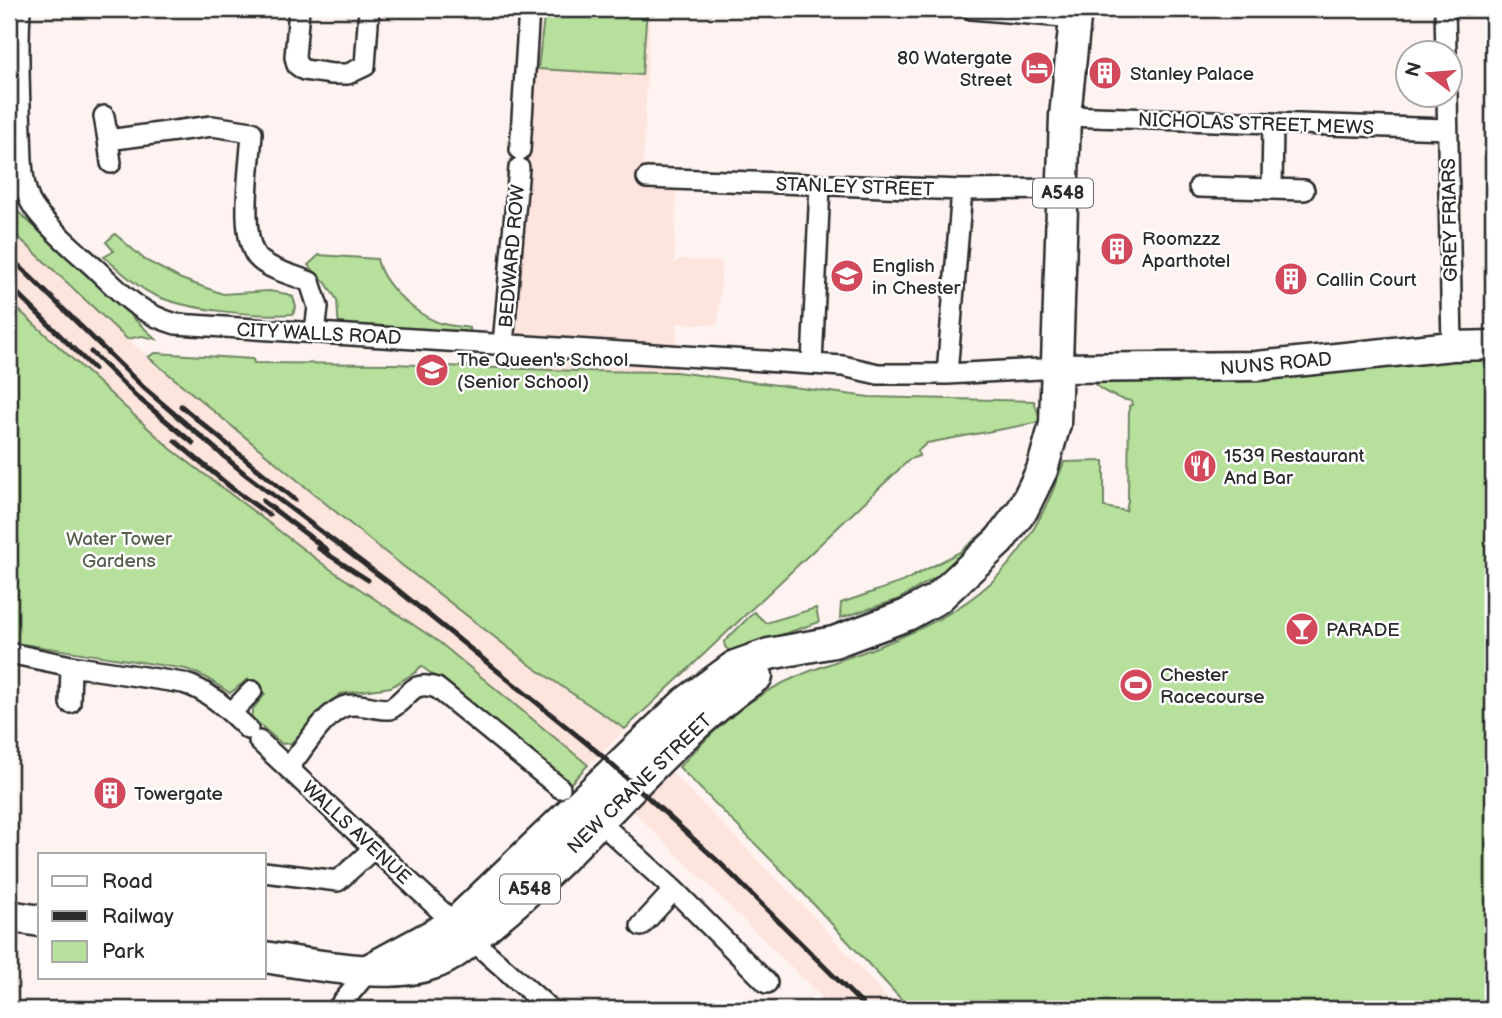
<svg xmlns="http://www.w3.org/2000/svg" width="1502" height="1018" viewBox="0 0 1502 1018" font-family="'Balsamiq Sans',sans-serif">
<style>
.built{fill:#fde4dd}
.green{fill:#b6e09c;stroke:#708664;stroke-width:2}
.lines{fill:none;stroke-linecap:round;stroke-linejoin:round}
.street-casing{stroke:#2b2b2b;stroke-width:24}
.secondary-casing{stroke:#2b2b2b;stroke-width:33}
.primary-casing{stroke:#2b2b2b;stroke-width:35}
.street{stroke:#fff;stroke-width:19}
.secondary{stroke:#fff;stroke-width:28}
.primary{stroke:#fff;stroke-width:30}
.rail{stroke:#2b2b2b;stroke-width:5}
.labels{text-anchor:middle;stroke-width:5;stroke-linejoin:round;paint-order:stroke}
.shield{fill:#fff;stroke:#6b6b6b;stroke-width:2}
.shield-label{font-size:18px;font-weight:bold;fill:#2b2b2b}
.poi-label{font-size:19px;fill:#2b2b2b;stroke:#fff;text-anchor:start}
.street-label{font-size:19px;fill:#2b2b2b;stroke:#fff}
.park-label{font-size:19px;fill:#55614d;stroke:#fff}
</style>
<rect width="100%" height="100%" fill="#fef3f0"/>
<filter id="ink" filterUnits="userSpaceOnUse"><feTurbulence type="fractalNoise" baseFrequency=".0143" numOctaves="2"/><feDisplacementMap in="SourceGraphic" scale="14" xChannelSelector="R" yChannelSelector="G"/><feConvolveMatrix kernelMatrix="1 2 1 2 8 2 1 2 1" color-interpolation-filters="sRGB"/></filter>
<g filter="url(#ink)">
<path class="built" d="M537,9H650L643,165L677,167L674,264L681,259L722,262L718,325L677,323L676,372L869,397L1034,401L1041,422L927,443L588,765L439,642L327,567L171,449L9,300V228L127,339L376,545L533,667L615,723L393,364L508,368L528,144Z
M669,770L813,916L897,1009H813L821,996L632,810Z"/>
<path class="green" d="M545,9H647L642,75L538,69Z
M13,207L156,339L142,336L127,339L13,232Z
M115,234L145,260L181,279L223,294L269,291L287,294L293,297L296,307L293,314C258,317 184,310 152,294C135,286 119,269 104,257L114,251L106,242Z
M319,255L377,259C382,284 413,312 437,322C446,326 459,326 470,328V338L339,330L337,300L326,283L308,265Z
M9,301L171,449L327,567L439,642L588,765L569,785L508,732L421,666L416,672L391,687L340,694L291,743L282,744L251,717L253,709L265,694L248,679L230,693L205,677L186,669L9,642Z
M155,353L253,359L254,363L393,364L578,371L676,372L869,397L1034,401L1041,422L927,443L918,451L919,456L910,459L625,729L533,667L376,545L148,357Z
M1493,357V1009H910L793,882L679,767C706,739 734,710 768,691C799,673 833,663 866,651C975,610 1024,573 1064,462L1104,461V507L1126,511L1128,501L1129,406L1132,405L1131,401C1118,399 1102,392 1093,382Z
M1005,514L955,566L897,600L840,618L841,603L902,582L960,552Z
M816,608L819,622L731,652L725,647L724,642L754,612L766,623Z"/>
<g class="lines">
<defs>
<path id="street" d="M20,9C18,50 19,91 21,132C22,152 21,177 28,196C34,217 80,254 97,270C123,295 140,314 176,324L812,364L843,366L878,374H947L1058,368
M299,9L295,57L297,65L304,70L332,74H348L365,66L369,9
M971,9L1075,18
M1445,9L1446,52
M1447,94L1452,346
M104,116L108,140
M1065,116L1447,129
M1273,124L1272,189L1304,190
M520,150L529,9
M111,163L108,140L212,126L252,132C251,162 237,241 260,260C273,271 294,275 310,282L318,307L315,332
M647,178L962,190L1063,189
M1199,187L1272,189
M503,344L519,168
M812,364L820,185
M947,374L962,190
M9,653L71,666L183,683C210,691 228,710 248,729
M70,703L71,666
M231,713L252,691
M259,741L471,939L550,1009
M289,767C302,751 326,711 346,706C360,702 375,710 390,709C410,698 410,679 437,688L560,788
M591,814L674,890L767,983
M264,872L338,881L374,848
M641,926L674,890
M337,1009L370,969"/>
<path id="secondary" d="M1058,368L1257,366L1452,346L1493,345"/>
<path id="primary" d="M9,916L40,921
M264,957C311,964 388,980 432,964C455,957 475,936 493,921C586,846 658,745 757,676
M370,969L455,923L686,702L735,666L769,654L834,642L907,615L938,598L999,541L1023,509L1042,470L1055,424L1065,116L1076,9"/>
</defs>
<use href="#street" class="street-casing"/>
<use href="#secondary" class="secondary-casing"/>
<use href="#primary" class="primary-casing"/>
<use href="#street" class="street"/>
<use href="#secondary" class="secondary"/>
<use href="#primary" class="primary"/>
<path class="rail" d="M9,256L144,388L245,474L388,582L600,754L720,863L867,1009
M9,285L94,369
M91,352L136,396L193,443
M181,406L295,500
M175,441L233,489L269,515
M263,501L327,550
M318,548L368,580"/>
</g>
</g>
<defs>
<symbol id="hotel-disc" viewBox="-11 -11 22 22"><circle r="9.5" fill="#d1495b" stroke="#fff"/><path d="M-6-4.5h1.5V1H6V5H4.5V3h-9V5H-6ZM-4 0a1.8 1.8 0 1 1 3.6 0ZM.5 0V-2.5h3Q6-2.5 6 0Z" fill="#fff"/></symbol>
<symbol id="building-disc" viewBox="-11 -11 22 22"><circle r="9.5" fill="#d1495b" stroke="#fff"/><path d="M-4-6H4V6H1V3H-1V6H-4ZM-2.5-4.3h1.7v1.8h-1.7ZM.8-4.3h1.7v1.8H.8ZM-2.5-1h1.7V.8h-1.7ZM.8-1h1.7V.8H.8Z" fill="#fff"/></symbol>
<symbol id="school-disc" viewBox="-11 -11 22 22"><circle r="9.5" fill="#d1495b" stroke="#fff"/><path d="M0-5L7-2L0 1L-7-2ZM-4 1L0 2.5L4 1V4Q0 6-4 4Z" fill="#fff"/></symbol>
<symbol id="restaurant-disc" viewBox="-11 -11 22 22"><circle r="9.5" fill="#d1495b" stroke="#fff"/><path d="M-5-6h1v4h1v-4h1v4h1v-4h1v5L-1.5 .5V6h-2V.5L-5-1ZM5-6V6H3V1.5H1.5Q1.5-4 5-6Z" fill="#fff"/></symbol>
<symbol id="bar-disc" viewBox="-11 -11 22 22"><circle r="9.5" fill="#d1495b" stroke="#fff"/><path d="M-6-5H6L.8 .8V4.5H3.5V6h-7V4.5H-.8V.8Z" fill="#fff"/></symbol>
<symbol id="stadium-disc" viewBox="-11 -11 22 22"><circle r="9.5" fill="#d1495b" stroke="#fff"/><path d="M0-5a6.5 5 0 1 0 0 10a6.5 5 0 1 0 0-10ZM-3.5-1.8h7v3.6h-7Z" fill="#fff"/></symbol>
</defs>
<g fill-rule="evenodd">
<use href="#hotel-disc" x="1018" y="49" width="38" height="38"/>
<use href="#building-disc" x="1086" y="54" width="38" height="38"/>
<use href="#building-disc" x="1098" y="230" width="38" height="38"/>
<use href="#school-disc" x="828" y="257" width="38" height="38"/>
<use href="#building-disc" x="1272" y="260" width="38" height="38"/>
<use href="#school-disc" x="413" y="351" width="38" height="38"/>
<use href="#restaurant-disc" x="1181" y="447" width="38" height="38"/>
<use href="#bar-disc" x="1283" y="610" width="38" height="38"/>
<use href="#stadium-disc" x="1117" y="666" width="38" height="38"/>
<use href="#building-disc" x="91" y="774" width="38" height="38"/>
</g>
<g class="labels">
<g class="shield">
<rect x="1033" y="178.5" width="60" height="29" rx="5"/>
<rect x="500" y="874.5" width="60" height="29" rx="5"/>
</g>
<g class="shield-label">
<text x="1063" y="199">A548</text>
<text x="530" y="895">A548</text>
</g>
<g class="poi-label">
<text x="1012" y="64" text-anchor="end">80 Watergate<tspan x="1012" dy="22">Street</tspan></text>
<text x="1130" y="80">Stanley Palace</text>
<text x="1142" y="245">Roomzzz<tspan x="1142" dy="22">Aparthotel</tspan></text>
<text x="872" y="272">English<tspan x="872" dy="22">in Chester</tspan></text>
<text x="1316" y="286">Callin Court</text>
<text x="457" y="366">The Queen's School<tspan x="457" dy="22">(Senior School)</tspan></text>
<text x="1224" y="462">1539 Restaurant<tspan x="1224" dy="22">And Bar</tspan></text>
<text x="1326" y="636">PARADE</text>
<text x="1160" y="681">Chester<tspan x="1160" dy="22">Racecourse</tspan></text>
<text x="134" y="800">Towergate</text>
</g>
<g class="street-label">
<text transform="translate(1256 123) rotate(2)" y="7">NICHOLAS STREET MEWS</text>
<text transform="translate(855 186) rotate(2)" y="7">STANLEY STREET</text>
<text transform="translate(1449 220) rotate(-91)" y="7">GREY FRIARS</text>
<text transform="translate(511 256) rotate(-85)" y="7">BEDWARD ROW</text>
<text transform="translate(319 333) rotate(3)" y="7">CITY WALLS ROAD</text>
<text transform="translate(1276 363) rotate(-5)" y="7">NUNS ROAD</text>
<text transform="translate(639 783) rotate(-44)" y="7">NEW CRANE STREET</text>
<text transform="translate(357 832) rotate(43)" y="7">WALLS AVENUE</text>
</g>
<g class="park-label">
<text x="119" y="545">Water Tower<tspan x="119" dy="22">Gardens</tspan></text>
</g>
</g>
<rect width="1502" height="1018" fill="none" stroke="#fff" stroke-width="35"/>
<rect x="18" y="18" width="1467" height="983" fill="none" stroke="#2b2b2b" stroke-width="2.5" filter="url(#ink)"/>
<rect x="38" y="853" width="228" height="126" fill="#ffffff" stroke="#aaaaaa" stroke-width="2"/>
<rect x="52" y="876" width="35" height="10" fill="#ffffff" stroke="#aaaaaa" stroke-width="2"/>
<text x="102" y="888" font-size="21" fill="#2b2b2b">Road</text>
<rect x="52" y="911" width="35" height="10" fill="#2b2b2b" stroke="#aaaaaa" stroke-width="2"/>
<text x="102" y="923" font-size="21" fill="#2b2b2b">Railway</text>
<rect x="52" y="941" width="35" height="21" fill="#b6e09c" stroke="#aaaaaa" stroke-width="2"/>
<text x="102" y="958" font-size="21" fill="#2b2b2b">Park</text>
<g transform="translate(1429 74) rotate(286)"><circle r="33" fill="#ffffff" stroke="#aaaaaa" stroke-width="2"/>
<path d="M0-5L12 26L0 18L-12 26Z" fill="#d1495b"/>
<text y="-10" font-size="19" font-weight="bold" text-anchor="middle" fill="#2b2b2b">N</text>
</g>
</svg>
